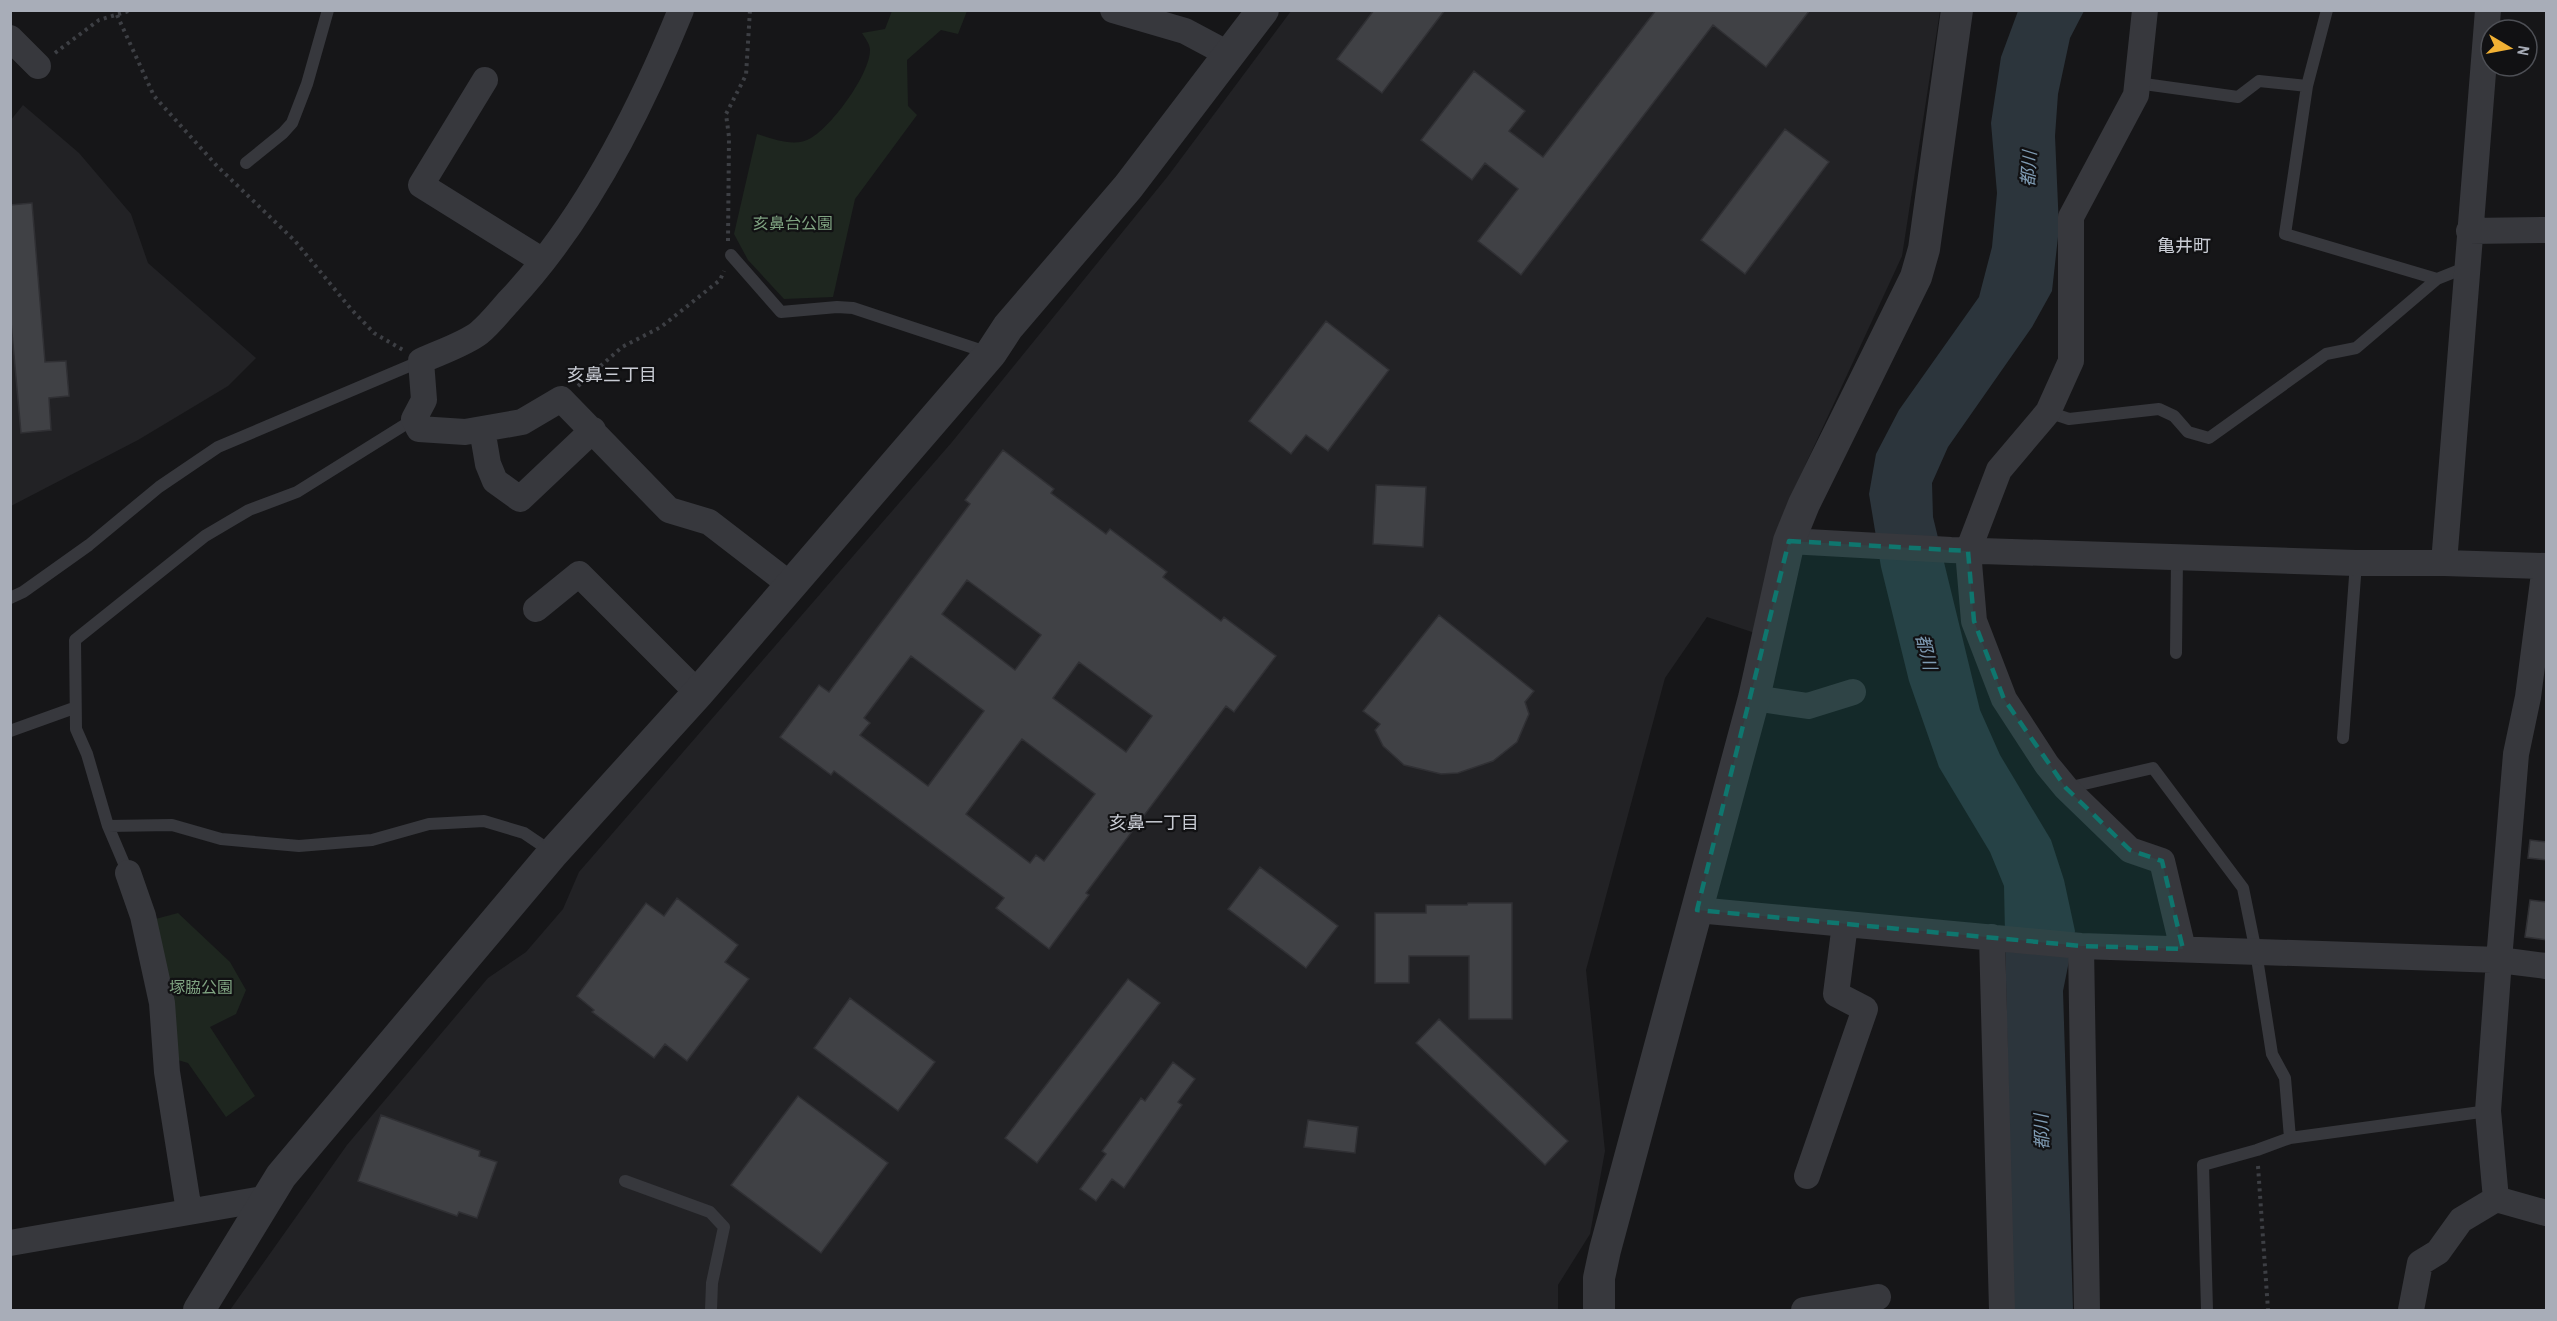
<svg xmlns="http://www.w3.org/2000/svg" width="2557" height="1321" viewBox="0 0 2557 1321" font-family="'Archivo Narrow','Noto Sans JP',sans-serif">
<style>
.built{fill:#222225}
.green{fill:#1e261f}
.water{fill:#2c353c}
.building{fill:#404145;stroke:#303034;stroke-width:1.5;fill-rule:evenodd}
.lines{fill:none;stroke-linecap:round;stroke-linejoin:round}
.path{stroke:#3d3f44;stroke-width:4;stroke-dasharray:3 4.5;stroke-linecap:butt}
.service{stroke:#37383d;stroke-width:12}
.minor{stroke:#37383d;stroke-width:26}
.tertiary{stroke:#37383d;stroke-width:32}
.marked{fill:#0f766e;fill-opacity:0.2;stroke:#0f766e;stroke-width:4.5;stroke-dasharray:12 8;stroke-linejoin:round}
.labels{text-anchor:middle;stroke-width:4.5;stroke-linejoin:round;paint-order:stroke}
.park-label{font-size:16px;fill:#7fa381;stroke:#111113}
.water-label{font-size:18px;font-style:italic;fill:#7f9bb3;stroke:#111113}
.neighbourhood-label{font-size:18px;fill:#c9ccd4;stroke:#111113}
</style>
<rect width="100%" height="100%" fill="#161618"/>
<path class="built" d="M1291,11H1940L1902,256L1786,507L1755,633L1707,617L1665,678L1586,970L1605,1151L1590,1234L1558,1285V1310H230L347,1145L488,978L526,952L563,909L579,872L952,442L1168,176Z
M23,105L79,153L131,214L148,263L256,358L228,386L138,440L11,506L10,121Z"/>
<path class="green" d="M892,11H967L958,34L941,30L907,60L908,106L917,115L855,199L833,297L784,299L748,260L734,234L757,134C773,139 795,148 811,138C832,126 870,74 870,50C870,44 865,38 862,33L885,29Z
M178,913L230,962L246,990L236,1014L210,1027L255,1096L226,1117L188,1063L171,1058L148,921Z"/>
<path class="water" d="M2018,11H2084L2070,38L2058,94L2055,136L2059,228L2052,291L2032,327L1948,447L1932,483L1933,517L1980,710L2000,755L2051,840L2064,880L2075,931L2063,991L2073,1310H2013L2004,886L1990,852L1939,767L1909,681L1881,567L1869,494L1876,454L1899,410L1979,297L1992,247L1997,193L1991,123L2001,57Z"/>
<path class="building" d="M1374,10H1445L1382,93L1337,59Z
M1656,10H1810L1766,67L1713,25L1521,275L1478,241L1518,189L1485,163L1472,180L1421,140L1474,71L1525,111L1509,131L1543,157Z
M1785,129L1829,162L1745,274L1701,240Z
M32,203L45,362L66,361L69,396L49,398L51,430L21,433L10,311V205Z
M1326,321L1389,370L1328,451L1306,435L1291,454L1249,421Z
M1003,450L1054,489L1051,493L1106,534L1110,529L1167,572L1163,577L1221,621L1224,617L1276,656L1234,712L1226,706L1086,893L1089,895L1049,949L996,908L1004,898L834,771L831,775L780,737L819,685L829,692L970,504L965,500ZM967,580L1041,635L1015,670L942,614ZM911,656L984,711L928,786L860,735L870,723L864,718ZM1079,662L1152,716L1126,752L1053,698ZM1022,739L1095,794L1044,861L1036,855L1030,863L966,814Z
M1376,485L1426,487L1423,547L1373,544Z
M1439,615L1534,691L1525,702L1529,714L1517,742L1493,761L1458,773L1441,774L1404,765L1383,746L1375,730L1380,724L1363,711Z
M2530,840L2547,842V860L2528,858Z
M1260,867L1338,926L1306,968L1228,909Z
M677,898L738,945L725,962L749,979L687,1061L665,1044L654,1058L592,1012L594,1010L577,996L646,903L664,916Z
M2530,900L2547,902V940L2525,937Z
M1468,903H1512V1019H1469V956H1409V983H1375V913H1426V905H1467Z
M1128,979L1160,1003L1037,1163L1005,1138Z
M850,998L935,1062L898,1111L814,1048Z
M1439,1019L1568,1141L1545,1165L1416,1043Z
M1173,1062L1195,1079L1178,1102L1182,1105L1124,1188L1112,1179L1096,1201L1080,1189L1106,1154L1102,1151L1141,1098L1145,1101Z
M798,1096L888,1163L821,1253L731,1185Z
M381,1115L480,1151L479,1156L497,1162L477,1218L459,1212L457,1216L358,1181Z
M1308,1120L1358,1127L1355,1153L1304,1147Z"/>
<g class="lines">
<path class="path" d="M117,15L154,96L217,166L295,241L351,309L374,333L403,350
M55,53L99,20L132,10
M728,241L729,137L726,114L746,75L750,10
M578,386L622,347L661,327L720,280L724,271
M2258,1166L2268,1310"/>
<path class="service" d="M2327,10L2307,86L2285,234L2437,279
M2137,83L2238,97L2259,81L2307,86
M246,163L283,133L292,123L307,84L328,10
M731,255L781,312L837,307L853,308L989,353
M2048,412L2069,419L2159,409L2174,416L2188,432L2209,438L2326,354L2356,348L2437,279L2467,267
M10,598L23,592L89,545L159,487L218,447L421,361
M2176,653L2177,558
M10,731L74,708
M2343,738L2356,563
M2067,788L2153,768L2243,888L2256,952L2272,1054L2285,1078L2290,1138
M108,826L172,825L221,839L299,846L372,840L429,824L484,821L524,833L552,852
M128,873L108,826L87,754L76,729L75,640L205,536L249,510L297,492L414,419
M625,1181L710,1212L724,1227L712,1283L711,1310
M2207,1310L2203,1165L2257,1150L2290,1138L2488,1111"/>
<path class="minor" d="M681,10C640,111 585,220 510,300C500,311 490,324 479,333C465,344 438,353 421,361L424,400L414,419L419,429L465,432L522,422L561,399L669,510L709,522L792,586
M1113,10L1185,31L1230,55
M2145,10L2136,95L2071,217V361L2048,412L1999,470L1968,551L1974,621L2004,699L2047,765L2066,788L2130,850L2162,861L2183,949
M10,38L38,66
M485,80L421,185L543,261
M2469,231L2546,230
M482,429L488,464L495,481L520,499L593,430
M1789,541L1951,550L2356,563H2444L2546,566
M2444,563L2488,10
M536,609L579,574L698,693
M1754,698L1808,706L1853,692
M128,873L143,916L162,1003L167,1072L189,1211
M1697,910L2081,946L2499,960L2546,966
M1992,937L2002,1310
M2081,946L2087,1310
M1807,1176L1865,1009L1836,994L1845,924
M2496,1199L2488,1111L2499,960L2516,754L2528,697L2545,566
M10,1243L269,1198
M1804,1310L1878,1297
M2411,1310L2420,1263L2438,1252L2461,1220L2496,1199L2546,1213"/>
<path class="tertiary" d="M199,1310L281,1176L553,853L698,693L991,353L1008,327L1128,187L1263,10
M1599,1310V1278L1605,1250L1754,698L1789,541L1804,504L1916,277L1924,249L1957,10"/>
</g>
<path class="marked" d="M1789,541L1968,551L1974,621L2004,699L2066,788L2130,850L2162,861L2183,949L2081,946L1697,910Z"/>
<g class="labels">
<g class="park-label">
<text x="793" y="229">亥鼻台公園</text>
<text x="201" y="993">塚脇公園</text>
</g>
<g class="water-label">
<text transform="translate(2029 169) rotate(-87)" y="6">都川</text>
<text transform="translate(1926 652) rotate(76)" y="6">都川</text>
<text transform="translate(2042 1132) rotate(-92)" y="6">都川</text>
</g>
<g class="neighbourhood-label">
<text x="2184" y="252">亀井町</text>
<text x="612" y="381">亥鼻三丁目</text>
<text x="1154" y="829">亥鼻一丁目</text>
</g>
</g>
<rect width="2557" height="1321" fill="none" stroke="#a8adb8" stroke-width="24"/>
<g transform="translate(2509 48) rotate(100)"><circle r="28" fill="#111113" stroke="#4d4f55" stroke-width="1.5"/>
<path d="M0-4.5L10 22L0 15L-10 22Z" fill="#f2b134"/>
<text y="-9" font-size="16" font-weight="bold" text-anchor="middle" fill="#a8adb8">N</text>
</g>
</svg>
